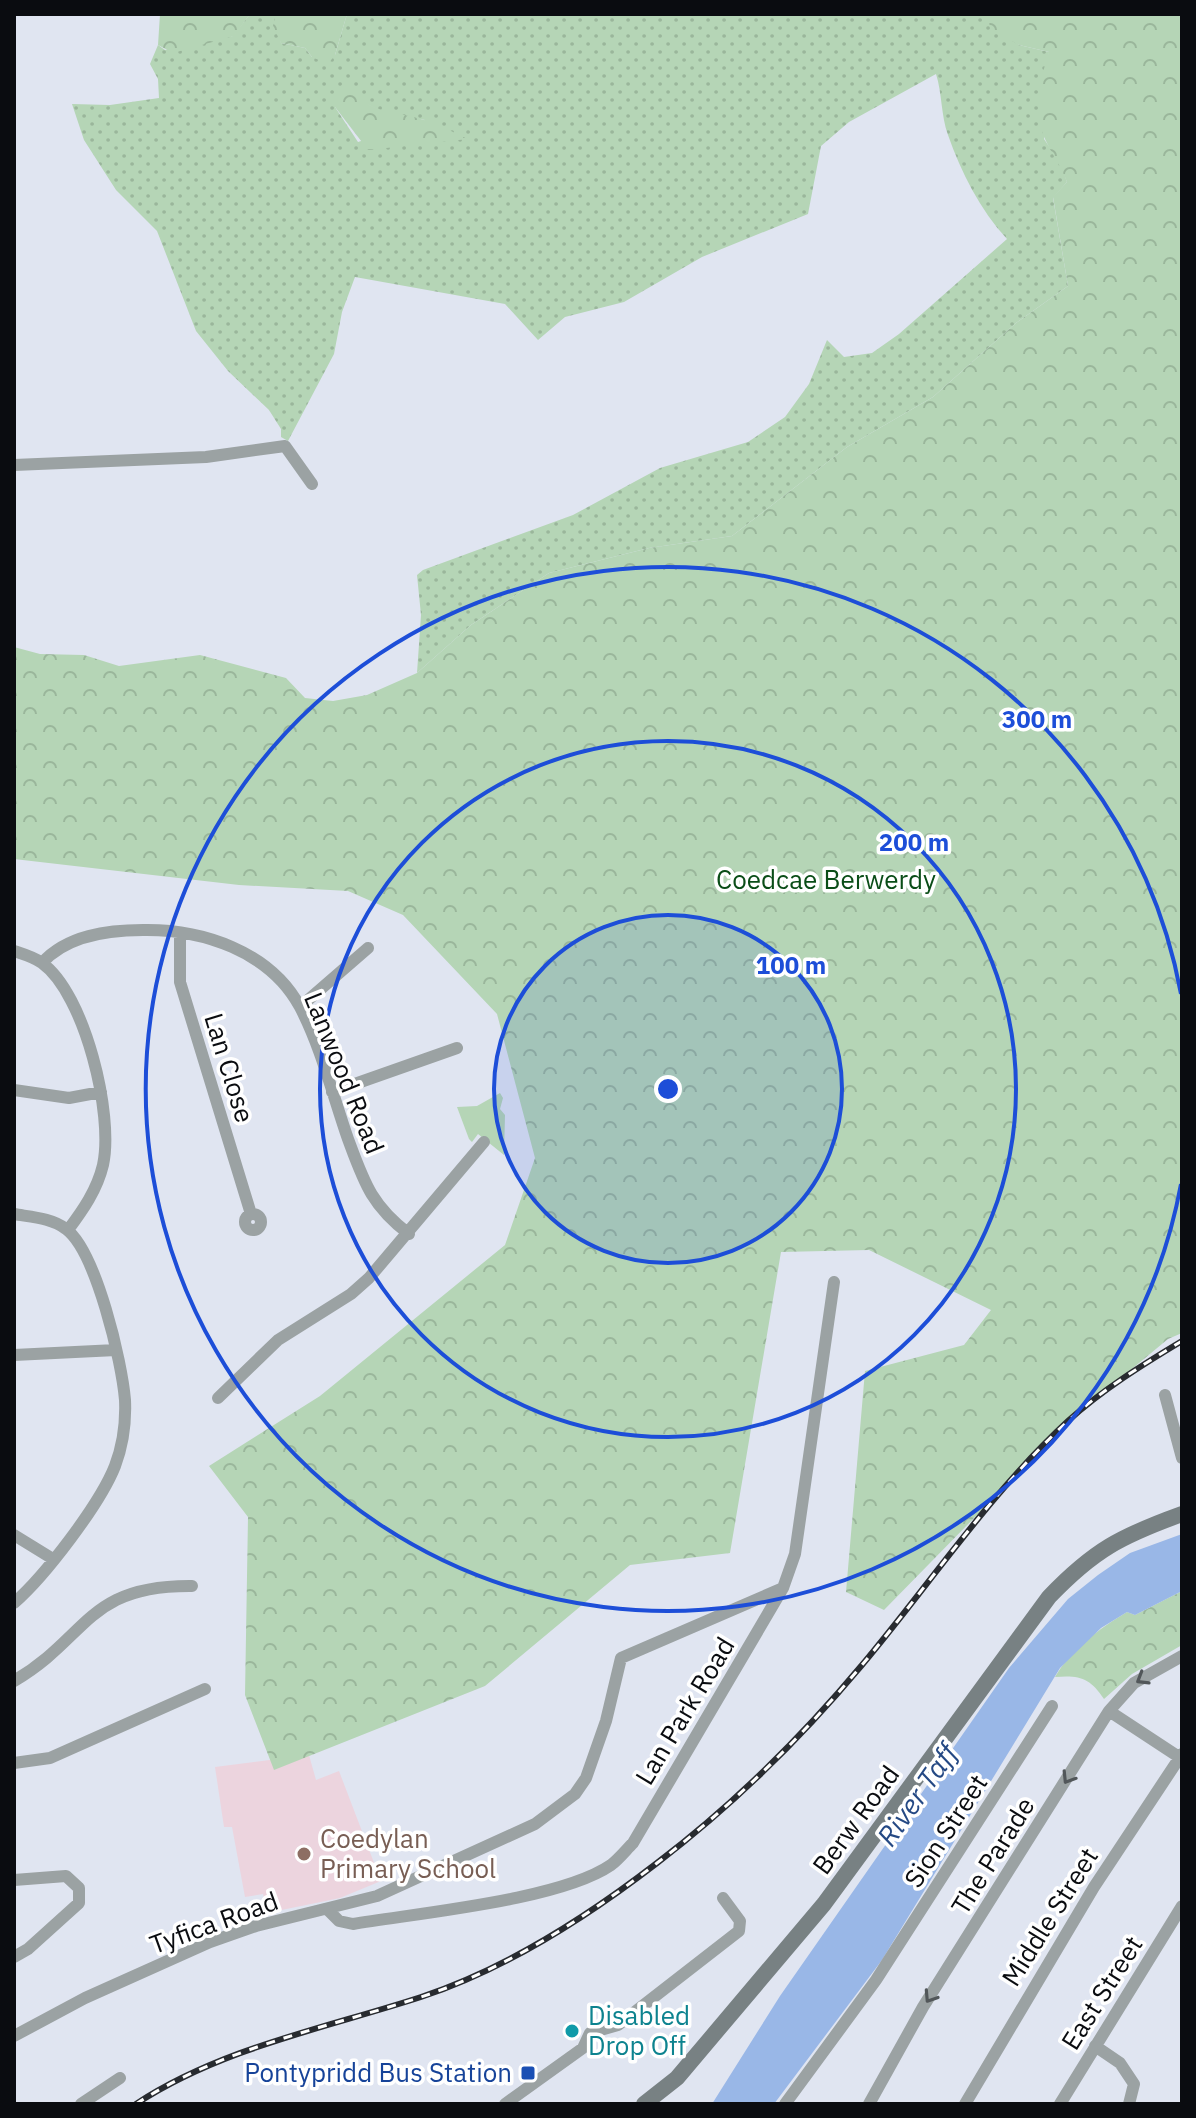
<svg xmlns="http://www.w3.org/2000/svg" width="1196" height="2118" viewBox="0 0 1196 2118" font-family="'IBM Plex Sans',sans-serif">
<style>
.education{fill:#ecd4de}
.grass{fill:url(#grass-dots);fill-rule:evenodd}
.forest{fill:url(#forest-crowns)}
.park{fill:#b5d5b6}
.water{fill:#99b7e7}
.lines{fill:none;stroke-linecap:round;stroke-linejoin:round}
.street{stroke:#9ba2a3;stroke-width:12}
.secondary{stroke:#788183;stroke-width:16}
.rail-casing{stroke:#282b30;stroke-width:6}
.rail{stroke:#fff;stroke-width:3;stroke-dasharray:9;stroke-linecap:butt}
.oneway{stroke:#52575a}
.ring{fill:none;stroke:#1d4ed8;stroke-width:4}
.education-dot{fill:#8d6e63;stroke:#fff;stroke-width:3}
.culture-dot{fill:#0f9aa8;stroke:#fff;stroke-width:3}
.transit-dot{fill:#1a4fb4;stroke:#fff;stroke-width:3}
.labels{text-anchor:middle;stroke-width:7;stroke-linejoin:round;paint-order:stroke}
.park-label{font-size:26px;fill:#0a4d17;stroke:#fff}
.street-label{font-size:26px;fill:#0a0c10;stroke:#fff}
.education-label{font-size:26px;fill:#785e54;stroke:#fff;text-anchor:start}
.culture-label{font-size:26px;fill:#0d838f;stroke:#fff;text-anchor:start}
.transit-label{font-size:26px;fill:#164399;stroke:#fff;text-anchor:end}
.water-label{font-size:28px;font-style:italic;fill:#254984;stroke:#fff}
.centre{fill:#1d4ed8;stroke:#fff;stroke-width:4}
.ring-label{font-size:24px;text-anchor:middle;font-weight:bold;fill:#1d4ed8;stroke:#fff;stroke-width:7;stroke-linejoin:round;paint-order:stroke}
</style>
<defs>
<pattern id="grass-dots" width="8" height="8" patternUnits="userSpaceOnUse" patternTransform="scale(2)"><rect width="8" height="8" fill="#b5d5b6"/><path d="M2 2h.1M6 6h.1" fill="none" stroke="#9ab69b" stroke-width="1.8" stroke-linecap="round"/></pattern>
<pattern id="forest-crowns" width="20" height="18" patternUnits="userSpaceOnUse" patternTransform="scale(2)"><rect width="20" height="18" fill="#b5d5b6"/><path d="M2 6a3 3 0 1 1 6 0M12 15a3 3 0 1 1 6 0" fill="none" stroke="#9ab69b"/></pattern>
</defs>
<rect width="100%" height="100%" fill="#e0e5f1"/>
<path class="education" d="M309,1755L316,1780L339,1771L381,1881L340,1898L267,1913L263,1894L245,1897L232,1827H224L215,1767Z"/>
<path class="grass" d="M250,14H276L281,43L305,48L312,57L335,55L347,14H988L1019,45L1049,52L1044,139L1061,164L1067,182L1053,198L1068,286L1016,323L933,397L847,447L732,536L649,548L549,573L471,625L417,673L421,615L417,575L423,570L573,515L660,468L748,442L785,417L809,384L827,340L844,357L872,353L899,334L1007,239C980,210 961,172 948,135C941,116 942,92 936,74L849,122L821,146L808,214L702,257L624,302L565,317L538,340L505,304L355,277L342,312L334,354L288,441L281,437V429L269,410L228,371L196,331L157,231L116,190L84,140L72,104L110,105L159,98L158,79L150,64L158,45L165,50L233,36ZM358,100L387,114L425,120L358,142L335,107Z"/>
<path class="forest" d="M160,14H250L234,36L173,53L158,45Z
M276,14H347L335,55L328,64L312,57L305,48L281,43L273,26Z
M988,14H1182V1333L1168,1339L1069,1421L884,1610L846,1592L865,1371L964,1345L991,1310L869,1250L781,1252L730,1553L630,1565L485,1686L274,1770L245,1695L248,1517L209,1466L320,1396L505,1245L535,1158L497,1014L403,915L348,891L239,885L14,859V647L40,654L84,655L119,666L200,655L286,678L305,698L333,701L367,695L417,673L471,625L549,573L649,548L732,536L847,447L933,397L1016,323L1068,286L1053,197L1067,182C1061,166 1053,156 1046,141C1032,113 1040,80 1049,52L1019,45L990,28Z
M345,83C371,117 392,109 427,121C441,125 454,133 468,139L368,150L335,107L337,89Z
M1182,1591V1645L1132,1674L1104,1699C1090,1678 1080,1675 1055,1677C1072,1648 1099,1629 1127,1612L1135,1615Z"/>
<path class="park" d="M500,1093L503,1098L500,1109L505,1115L504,1155L478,1134L472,1142L469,1139L457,1107L477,1106Z"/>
<path class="water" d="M1182,1534V1591L1135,1615L1127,1612L1101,1628L1060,1668L882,1960L774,2104H712L780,1996L1009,1668L1068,1599L1098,1575L1130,1553Z"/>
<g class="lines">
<path class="street" d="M14,465L206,457L285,446L312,484
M180,933V982L251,1214
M14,951C23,954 34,957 42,963C85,994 114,1115 103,1165C97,1190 83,1210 68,1230
M42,963C67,935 108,930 143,930C202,929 270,951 300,1007C321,1047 333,1096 348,1139C364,1182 371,1205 409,1234
M300,1007L368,948
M14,1090L69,1098L101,1092
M332,1092L457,1048
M14,1214C31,1217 52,1218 66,1229C96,1251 122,1362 125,1400C126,1422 123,1445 115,1466C100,1504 45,1576 14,1603
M245 1222a8 8 0 1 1 16 0a8 8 0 1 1-16 0Z
M14,1355L116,1350
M1165,1395L1182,1458
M218,1398L278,1340L351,1294L369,1278L484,1142
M14,1535L53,1559
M14,1681C89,1637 86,1585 192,1586
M1109,1711L1182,1759
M14,1763L50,1758L205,1689
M14,1880L66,1876L79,1888V1903L28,1949L14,1957
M328,1910L339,1921L353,1924C418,1913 560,1900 611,1865C619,1859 626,1850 633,1843L783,1588L795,1554L834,1282
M14,2036L85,1998L210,1942L256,1926L377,1896L535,1824L575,1794L586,1778L606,1721L621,1658L783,1588
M1095,2046L1120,2063L1134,2084L1129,2104
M81,2104L120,2078
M505,2104L583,2048L590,2033L618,2025L739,1931L740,1921L723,1898
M785,2104L876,1980L1052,1706
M869,2104L923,2007L1109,1711L1134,1683L1182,1656
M965,2104L1094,1887L1182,1754
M1060,2104L1182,1906"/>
<path class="secondary" d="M644,2104L677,2078L824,1904L1049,1597C1094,1550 1121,1536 1182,1514"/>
<defs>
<path id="rail" d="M136,2104C221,2048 326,2028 421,1997C506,1969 587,1917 657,1863C733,1805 801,1738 862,1665C930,1584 990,1493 1068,1421C1102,1390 1142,1365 1182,1341"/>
</defs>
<use href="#rail" class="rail-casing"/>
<use href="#rail" class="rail"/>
</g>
<defs><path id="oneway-chevron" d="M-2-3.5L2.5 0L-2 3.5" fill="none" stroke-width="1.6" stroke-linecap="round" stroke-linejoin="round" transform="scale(2)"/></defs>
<g class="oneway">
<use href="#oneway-chevron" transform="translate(1142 1679) rotate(149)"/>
<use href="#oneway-chevron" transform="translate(1068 1778) rotate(122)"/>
<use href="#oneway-chevron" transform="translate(930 1997) rotate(123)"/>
</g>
<circle cx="668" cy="1089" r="174" fill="#1d4ed8" fill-opacity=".12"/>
<g class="ring">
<circle cx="668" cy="1089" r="174"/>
<circle cx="668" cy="1089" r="348"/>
<path d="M1181 1184A522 522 0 1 1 1181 994"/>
</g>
<circle class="education-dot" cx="304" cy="1854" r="8"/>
<circle class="culture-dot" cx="572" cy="2031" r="8"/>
<rect class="transit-dot" x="520" y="2065" width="16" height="16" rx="4"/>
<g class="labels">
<g class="park-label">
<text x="826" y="889">Coedcae Berwerdy</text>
</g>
<g class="street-label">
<text transform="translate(229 1068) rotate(73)" y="9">Lan Close</text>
<text transform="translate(344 1073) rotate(68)" y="9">Lanwood Road</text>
<text transform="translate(685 1711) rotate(-59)" y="9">Lan Park Road</text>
<text transform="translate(856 1820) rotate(-54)" y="9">Berw Road</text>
<text transform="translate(946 1831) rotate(-57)" y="9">Sion Street</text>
<text transform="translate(993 1856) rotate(-58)" y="9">The Parade</text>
<text transform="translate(1050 1917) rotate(-58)" y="9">Middle Street</text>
<text transform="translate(214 1923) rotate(-20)" y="9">Tyfica Road</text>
<text transform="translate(1102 1993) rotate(-58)" y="9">East Street</text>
</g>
<g class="education-label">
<text x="320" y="1848">Coedylan<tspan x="320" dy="30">Primary School</tspan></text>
</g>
<g class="culture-label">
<text x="588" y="2025">Disabled<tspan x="588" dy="30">Drop Off</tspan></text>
</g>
<g class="transit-label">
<text x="512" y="2082">Pontypridd Bus Station</text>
</g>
<g class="water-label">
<text transform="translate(917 1795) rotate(-55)" y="10">River Taff</text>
</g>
</g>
<circle cx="668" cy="1089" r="12" class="centre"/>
<g class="ring-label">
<text x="1037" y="728">300 m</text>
<text x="914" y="851">200 m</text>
<text x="791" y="974">100 m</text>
</g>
<rect width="1196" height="2118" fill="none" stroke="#0a0c10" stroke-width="32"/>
</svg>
